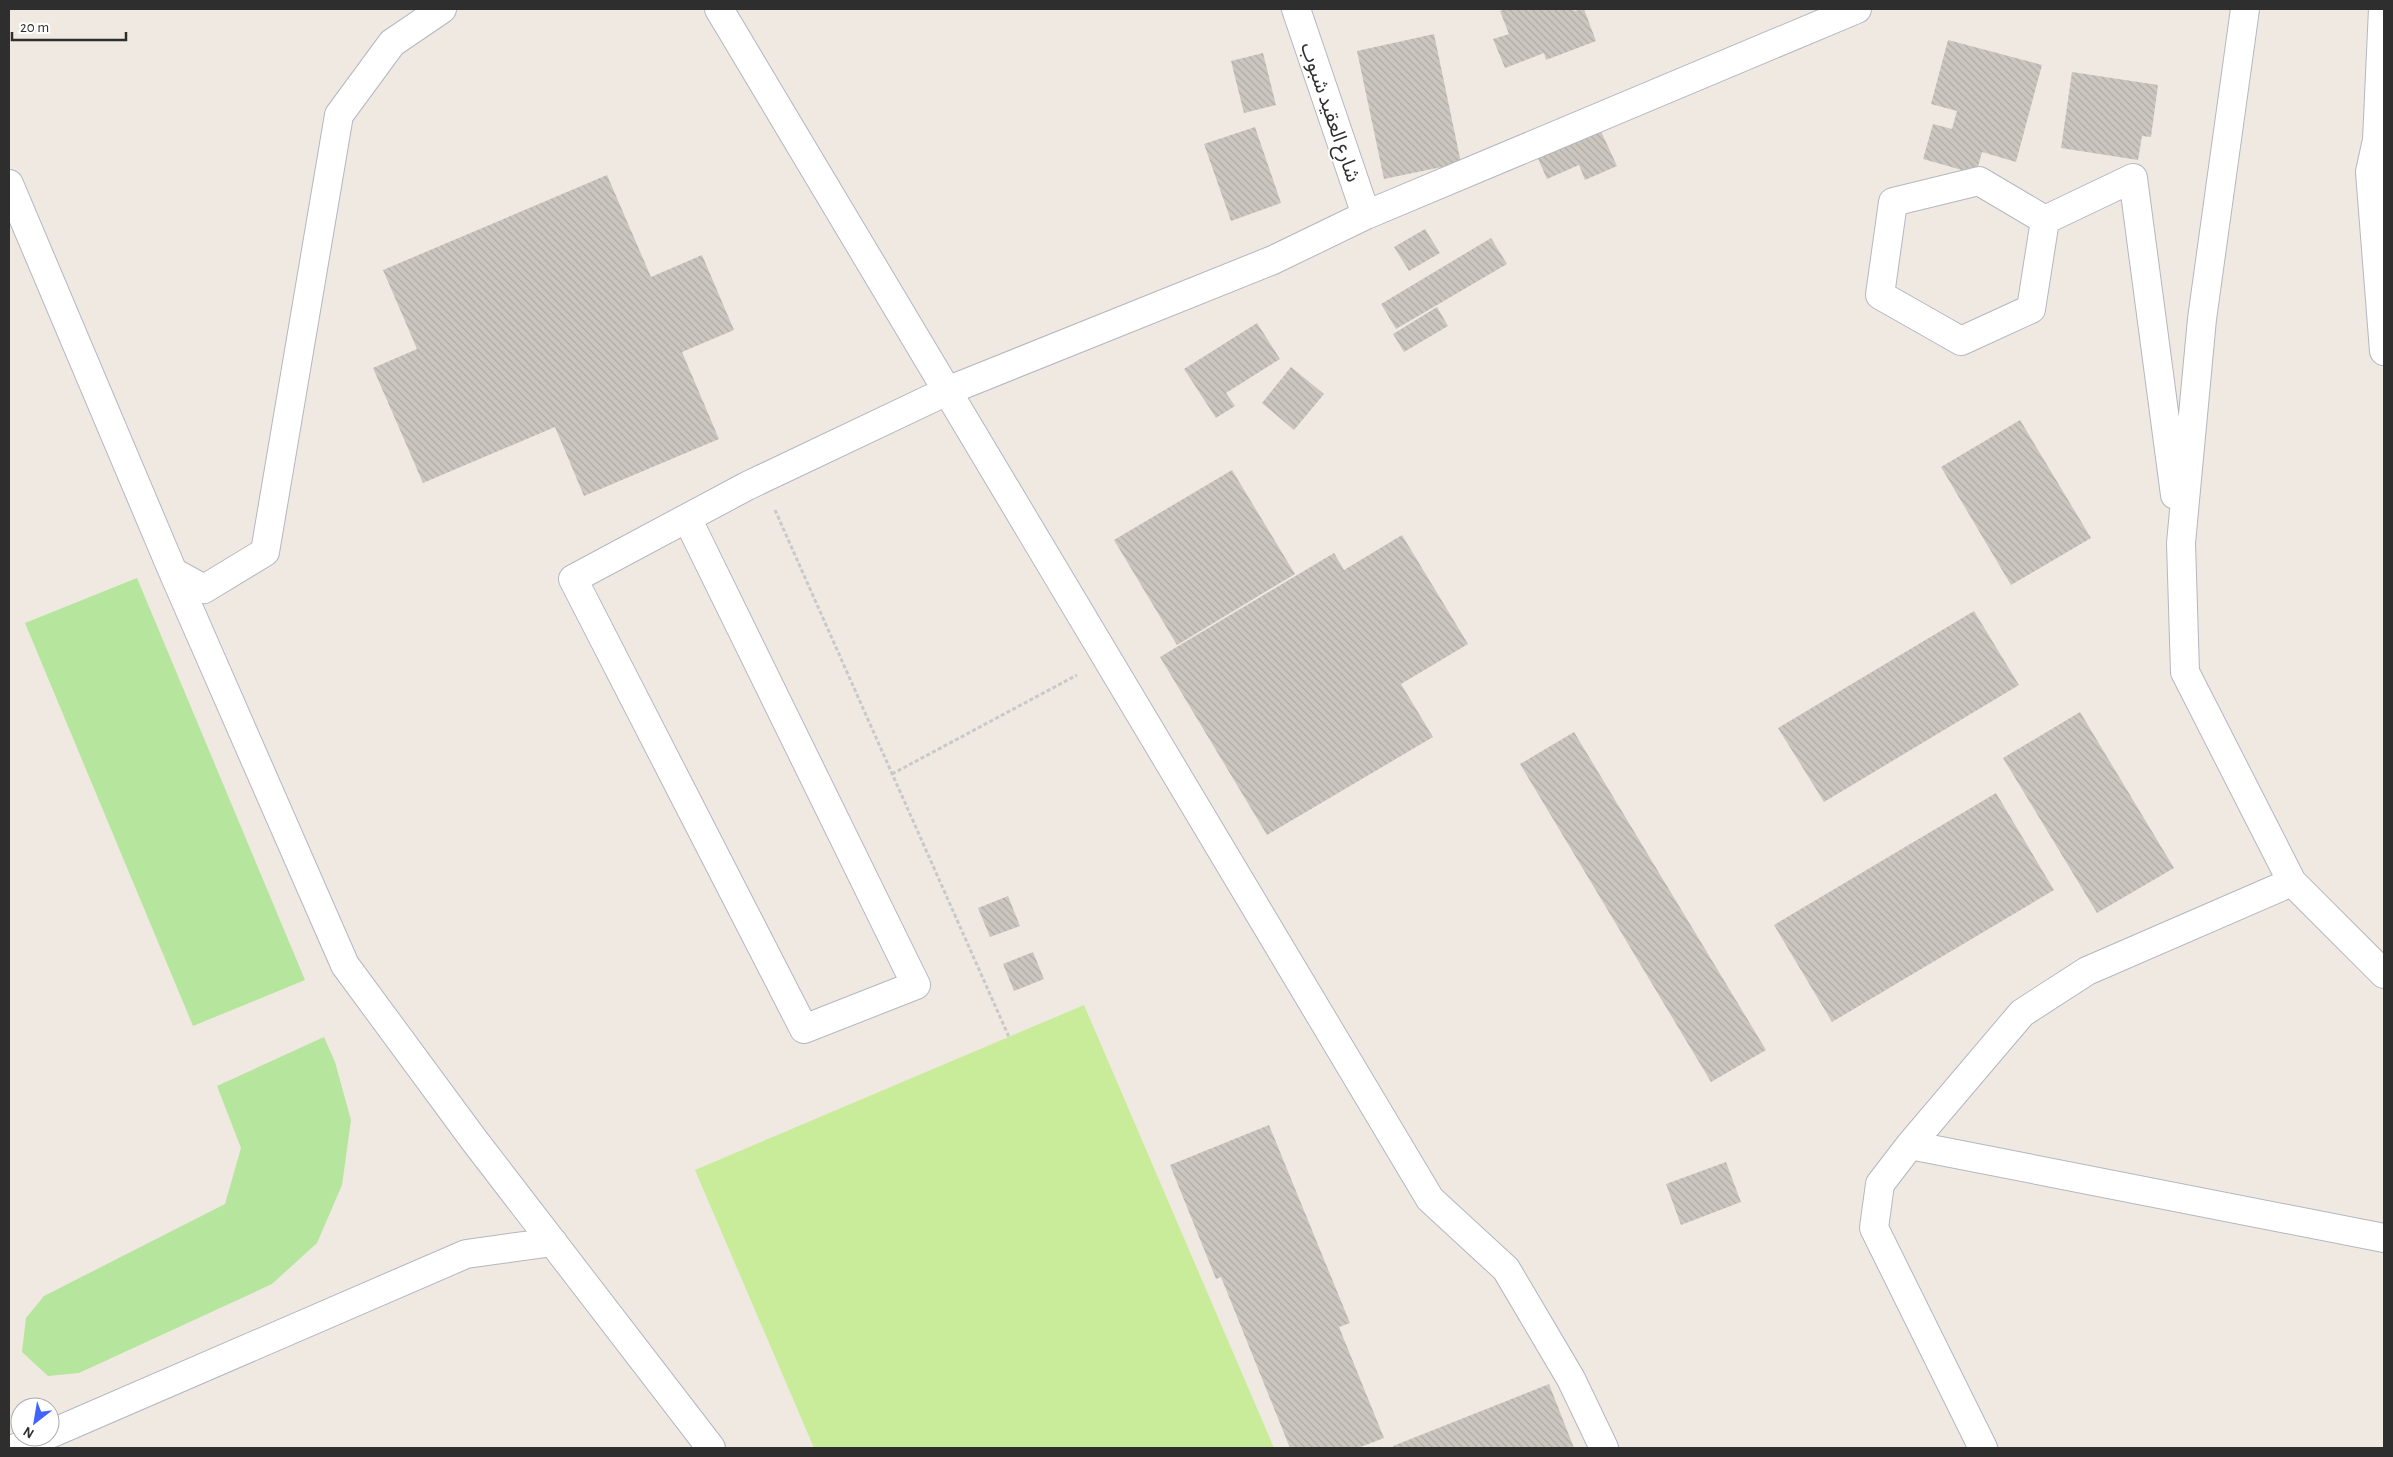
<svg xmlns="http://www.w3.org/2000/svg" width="2393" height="1457" viewBox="0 0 2393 1457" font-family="'Alegreya Sans','Noto Sans Arabic',sans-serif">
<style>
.grass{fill:#b6e59e}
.pitch{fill:#c9ec9a}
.building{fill:url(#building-back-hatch)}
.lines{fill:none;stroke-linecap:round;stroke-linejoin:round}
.minor-casing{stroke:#b4b7c1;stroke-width:30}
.path{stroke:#c9c9c9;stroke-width:3;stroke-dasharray:4 2.5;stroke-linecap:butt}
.minor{stroke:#fff;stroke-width:28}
.labels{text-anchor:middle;stroke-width:4;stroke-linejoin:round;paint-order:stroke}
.street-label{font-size:20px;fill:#2e2e2e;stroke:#fff}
</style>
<defs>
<pattern id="building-back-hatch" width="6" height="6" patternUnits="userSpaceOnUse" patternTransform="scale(1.25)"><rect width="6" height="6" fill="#cbc7bf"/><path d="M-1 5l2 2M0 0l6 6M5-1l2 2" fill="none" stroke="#afaba4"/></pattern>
</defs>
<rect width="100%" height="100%" fill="#efe9e1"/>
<path class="grass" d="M137,578L305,980L193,1026L25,623Z
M324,1037L335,1062L351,1120L342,1185L317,1243L272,1284L79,1373L48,1376L22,1352L26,1318L44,1296L225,1204L241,1148L217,1086Z"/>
<path class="pitch" d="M1084,1005L1274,1448H814L695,1170Z"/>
<path class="building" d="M1506,9H1573L1574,11L1584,9L1596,41L1546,60L1544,53L1505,68L1493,39L1509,34L1500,11Z
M1434,34L1461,163L1384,179L1357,51Z
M1948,40L2042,65L2016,162L1982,152L1976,174L1923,159L1933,124L1952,129L1957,111L1931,104Z
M1263,53L1276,105L1244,113L1231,61Z
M2072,72L2158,85L2151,137L2142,136L2138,160L2061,148Z
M1255,127L1281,203L1231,221L1204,144Z
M1599,127L1617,166L1585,180L1579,165L1547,179L1536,154Z
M607,175L651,277L702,255L734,330L682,352L719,439L584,496L555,427L423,483L373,368L417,349L383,270Z
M1425,229L1440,253L1409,271L1394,247Z
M1491,238L1507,264L1396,329L1381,304Z
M1437,307L1448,326L1404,352L1393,334Z
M1257,323L1280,359L1226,393L1235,406L1216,418L1184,369Z
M1291,367L1324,394L1294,430L1262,403Z
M2020,420L2091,538L2011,585L1941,467Z
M1232,470L1295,574L1177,645L1114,540Z
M1402,535L1468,644L1401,684L1433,737L1267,835L1160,657L1334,553L1344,570Z
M1974,611L2019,685L1824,802L1778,728Z
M2080,712L2174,868L2097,913L2003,758Z
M1574,732L1766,1050L1711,1082L1520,764Z
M1996,793L2054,890L1832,1022L1774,925Z
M1008,896L1020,926L990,937L978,908Z
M1033,952L1044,979L1014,991L1003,964Z
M1269,1125L1350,1323L1339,1327L1384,1438L1358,1448H1290L1221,1277L1216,1279L1170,1165Z
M1726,1162L1741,1202L1681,1225L1666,1184Z
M1549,1384L1574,1448H1394L1393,1446Z"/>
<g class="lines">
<defs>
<path id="minor" d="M719,9L1430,1199L1506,1269L1571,1379L1604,1448
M1296,9L1366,215
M2245,9L2202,319L2181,543L2185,672L2292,882L2384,974
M2383,9L2377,140L2370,172L2384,351
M9,184L173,572L345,965L474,1140L711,1448
M2045,220L2031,309L1961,341L1880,295L1893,202L1979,181L2045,220L2133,178L2175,495
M687,518L916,985L804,1029L573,579L747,486L947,391L1273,260L1366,215L1857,9
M173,572L204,589L265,552L339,115L392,43L442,9
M1910,1145L2384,1238
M50,1434L466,1254L553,1242
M16,1448L42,1437
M1983,1448L1874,1228L1880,1184L1910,1145L2022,1013L2087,971L2292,882"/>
</defs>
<use href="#minor" class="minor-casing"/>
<path class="path" d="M775,510L1009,1037
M892,774L1077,675"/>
<use href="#minor" class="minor"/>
</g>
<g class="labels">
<g class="street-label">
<text transform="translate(1331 112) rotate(71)" y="7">شارع العقيد شبوب</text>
</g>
</g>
<rect width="2393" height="1457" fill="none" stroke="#2e2e2e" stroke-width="20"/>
<g transform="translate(35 1422) rotate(211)"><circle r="24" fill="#ffffff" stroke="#ababab"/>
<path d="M0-4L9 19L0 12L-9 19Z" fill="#4264fb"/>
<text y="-8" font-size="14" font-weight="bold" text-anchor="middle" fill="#2e2e2e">N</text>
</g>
<path d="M12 32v8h114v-8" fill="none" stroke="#2e2e2e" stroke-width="2.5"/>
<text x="20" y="32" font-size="15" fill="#2e2e2e" stroke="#ffffff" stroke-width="4" paint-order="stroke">20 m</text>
</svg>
